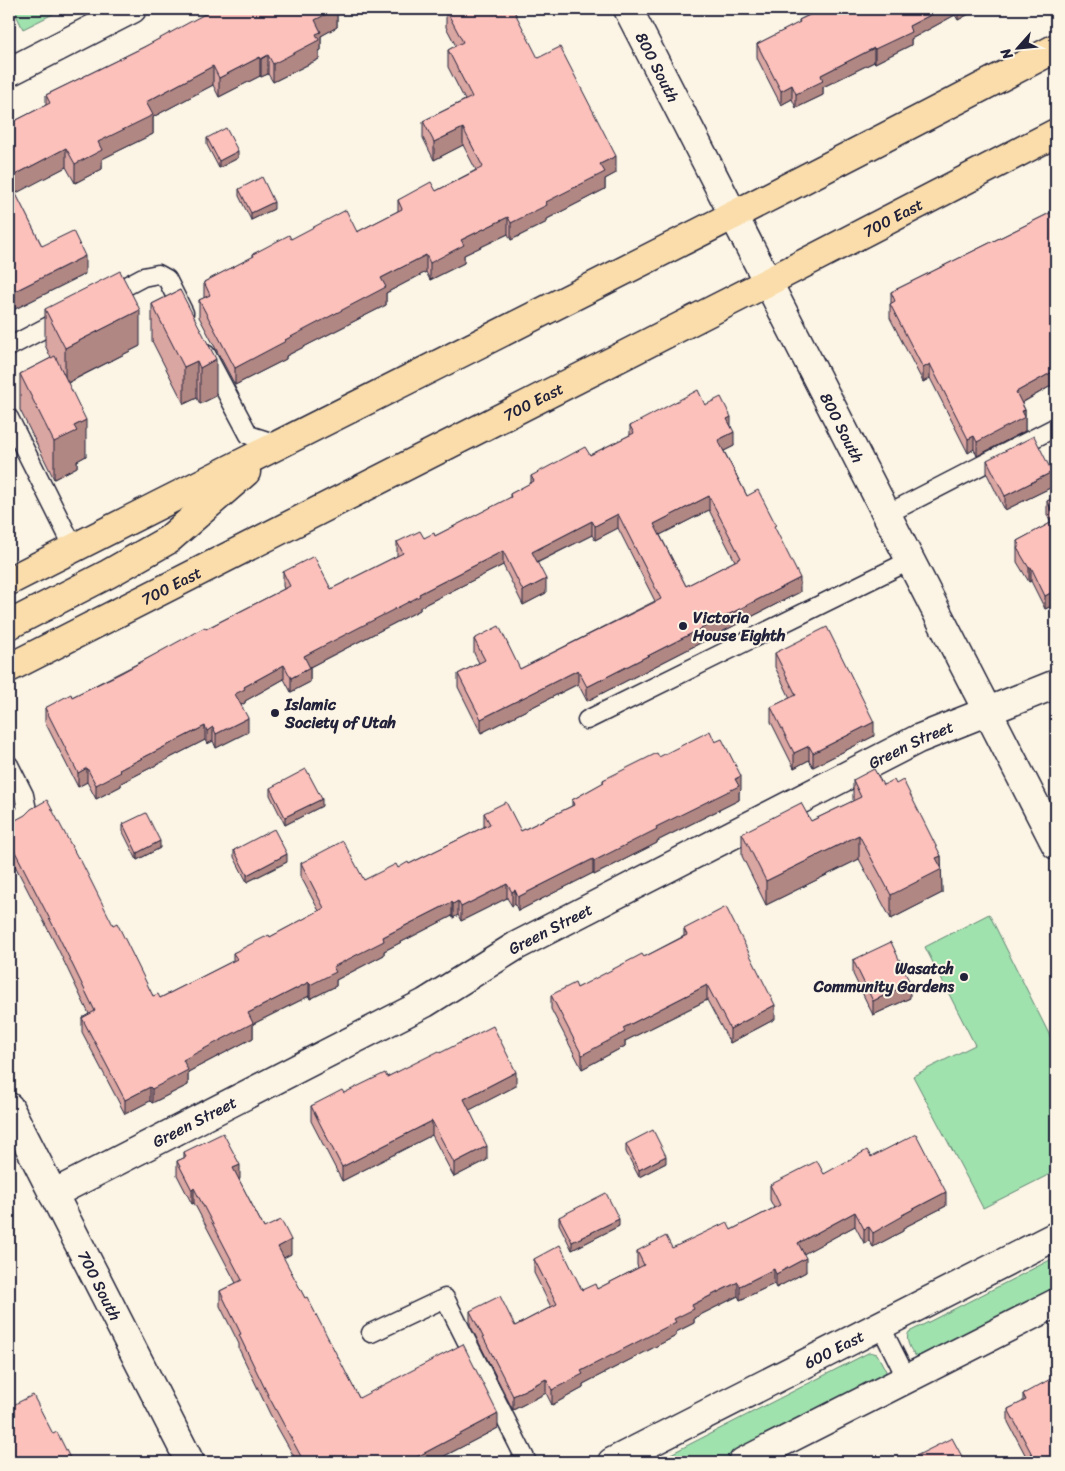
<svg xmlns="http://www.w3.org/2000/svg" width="1065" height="1471" viewBox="0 0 1065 1471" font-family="Sriracha,sans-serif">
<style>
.green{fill:#a0e2ad;stroke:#618274}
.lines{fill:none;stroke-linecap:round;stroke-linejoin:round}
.service-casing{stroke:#22223b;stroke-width:21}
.minor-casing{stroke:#22223b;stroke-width:31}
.secondary-casing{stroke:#22223b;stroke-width:31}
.primary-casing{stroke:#22223b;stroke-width:31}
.service{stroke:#fcf5e5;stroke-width:18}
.minor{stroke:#fcf5e5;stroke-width:28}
.secondary{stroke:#fcf5e5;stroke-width:28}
.primary{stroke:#faddab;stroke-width:28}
.wall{fill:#daa6a2;stroke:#22223b;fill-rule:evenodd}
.shaded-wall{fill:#b18784;stroke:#22223b}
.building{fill:#fdc1bc;stroke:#22223b;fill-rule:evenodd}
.poi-dot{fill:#22223b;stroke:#fcf5e5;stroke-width:2}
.labels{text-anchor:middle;stroke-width:4;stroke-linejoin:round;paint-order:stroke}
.street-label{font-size:16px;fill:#22223b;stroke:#fcf5e5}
.poi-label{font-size:16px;font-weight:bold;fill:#22223b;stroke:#fcf5e5;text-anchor:start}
</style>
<rect width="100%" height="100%" fill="#fcf5e5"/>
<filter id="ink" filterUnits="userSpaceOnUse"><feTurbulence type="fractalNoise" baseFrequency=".02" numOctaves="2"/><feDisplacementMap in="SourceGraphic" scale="10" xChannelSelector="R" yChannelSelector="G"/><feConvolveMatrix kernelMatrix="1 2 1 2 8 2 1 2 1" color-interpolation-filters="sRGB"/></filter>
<g filter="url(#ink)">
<path class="green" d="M13,9H63L23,29Z
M989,914L1056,1048V1171L983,1208L913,1076L975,1045L925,947Z
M1056,1257V1292L919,1359C912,1354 904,1340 909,1332Z
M870,1352L877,1354L886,1371L884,1379L722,1462H655Z"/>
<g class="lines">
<defs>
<path id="service" d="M107,296L143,277L158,274L167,279L184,313
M9,347L66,317
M206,354L249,435L277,444
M9,418L74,548
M887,514L1056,427
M587,720L911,560
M9,765L24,795L27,810L20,820L9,826
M880,1325L907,1379
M371,1333L445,1298L527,1462"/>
<g id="minor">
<path d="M9,72L132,9"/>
<path id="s1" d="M9,1107L190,1462"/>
<path id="s2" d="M53,1194L425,1003L516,946L918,739L1056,684"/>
<path id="s3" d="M612,1462L1056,1236"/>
<path d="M743,1462L1056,1303"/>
</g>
<g id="secondary">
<path id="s4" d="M628,9L1056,845"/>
</g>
<g id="primary">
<path d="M9,581C358,403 710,231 1056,48"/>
<path d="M9,625L108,574L168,540L246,472"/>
<path id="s5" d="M9,668L768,282L1056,133"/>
</g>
</defs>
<use href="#service" class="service-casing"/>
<use href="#minor" class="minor-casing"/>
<use href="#secondary" class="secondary-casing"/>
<use href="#primary" class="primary-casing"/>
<use href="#service" class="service"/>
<use href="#minor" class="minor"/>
<use href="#secondary" class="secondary"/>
<use href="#primary" class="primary"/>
</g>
<path class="wall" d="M218,9H340V10L337,12V27L321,36V50L319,51V59L273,82L268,74L261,77L260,76L219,97L213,85L153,117V134L102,159V169L75,183L66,167L15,193L42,246L85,274L9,312V124L46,105V95L144,47Z
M816,9H978L958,20L955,15L911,39V45L875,63L874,62L823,87V95L796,108L792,99L781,105L757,58V44L799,23V20L817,11Z
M446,10L538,58L616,173L605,179V189L547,219V222L511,240L508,234L464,255V263L430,280L426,272L386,293V305L286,356V359L235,385L199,317V300L204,298V282L253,257V254L291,239L357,232L398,211V200L436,191L476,170L463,145L434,160L423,138V121L465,100L448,67V50L456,46L446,27Z
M207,138L238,158L219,168L207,145Z
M239,189L274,209L251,220L239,196Z
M1056,210V383L1022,403L1025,410V431L977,456L974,449L968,453L930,378L923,382L890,318V304L891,303V292Z
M180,290L216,396L200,404L197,398L184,404L152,341V304Z
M45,309L140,346L68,383L86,456L77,461V467L54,479L20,410V374L51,358L45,345Z
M705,405L731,427L734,446L724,451L747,496L776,531L800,592L587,701L578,684L481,733L458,687V674L479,663L474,653V639L520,669L655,601L618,528L595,540L592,535L537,563L546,593L523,605L503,565L420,607V610L310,667V682L291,692L284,679L245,701V703L241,705L248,732L216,748L213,741L207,744L205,740L121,783V786L96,799L87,782L78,787L45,722V708L72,697L284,589L283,586V572L331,589L397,556V542L424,538L435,536L510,498V494L531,483V476L590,455L630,435V426ZM709,510L735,561L686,586L660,535Z
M987,460L1052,487L1005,510L987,474Z
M1056,497V604L1045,609L1031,581L1029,582L1017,562V541L1051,523L1047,515V501Z
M775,653L874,736L813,767L809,760L794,768L771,722V707L790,698L775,667Z
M659,757L741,790L739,792V800L657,841V843L594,875L593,873L518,911L515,904L512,906L507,898L461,921L458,915L453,918L452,916L384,951V955L336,980V986L310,999L309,996L253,1024V1038L188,1072V1085L152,1103L150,1101L125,1114L82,1032V1018L89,1014L58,949L9,854V822L113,925L153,996L160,998L233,961V953L270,937L319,911L301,877V863L364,880L409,864L484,827V813L521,831L572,806V800L603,783V780Z
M853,780L883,785L896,784L941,856L942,893L891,919L859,859L766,905L742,856V833L811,821L853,801Z
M270,788L322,806L285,825L270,795Z
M123,824L160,848L137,860L123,832Z
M234,850L287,862L247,882L234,857Z
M684,929L775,1019L730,1043L707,1000L625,1041V1046L582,1069L551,1009V995L577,988L644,957L684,936Z
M853,960L910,998L873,1015L853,974Z
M440,1053L516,1086L469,1110L487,1160L454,1177L432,1135L342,1181L311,1121V1106L387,1077Z
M626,1144L666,1163L639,1177L626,1152Z
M184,1152L240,1179L239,1180L264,1228L291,1254L283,1258L359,1398L498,1428L433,1462H297L270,1414L239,1349V1344L220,1306V1291L236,1283L194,1203L192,1204L177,1175V1161L184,1158Z
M871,1157L946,1206L903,1228V1231L873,1247L869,1241L864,1243L855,1226L803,1254L806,1272L776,1288L774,1284L740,1300L738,1296L694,1318V1323L676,1332V1336L583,1384V1388L552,1405L546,1393L513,1410L470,1325V1311L515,1326L551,1307L534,1273V1259L582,1290L597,1289L638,1268L637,1265V1251L672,1248L731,1230L774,1208L770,1200V1185L824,1174Z
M559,1217L619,1226L572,1250L559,1224Z
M1023,1394L1056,1462H1029L1008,1422V1409L1023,1402Z"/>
<path class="shaded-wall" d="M330,9H340V10L337,12V27L321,36V50L319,51V59L273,82V64L315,20Z
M942,9H955V15L911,39V45L875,63V49L909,26Z
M958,9H978L958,20Z
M874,48V62L823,87V95L796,108V94L821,75Z
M268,55V74L261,77V59Z
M260,57V76L219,97V78Z
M213,66V85L153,117V134L102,159V169L75,183V164L98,142L146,102Z
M792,85V99L781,105V91Z
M463,128V145L434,160V142Z
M66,148V167L9,197V178Z
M238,151V158L219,168V161Z
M616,156V173L605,179V189L547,219V222L511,240V223L546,202L600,164Z
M274,202V209L251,220V213Z
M508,217V234L464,255V263L430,280V263L461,240Z
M426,255V272L386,293V305L286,356V359L235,385V368L285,340L381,278Z
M85,256V274L9,312V294Z
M140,310V346L65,384V348Z
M216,359V396L200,404V368Z
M197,361V398L184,404V367Z
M930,364V378L923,382V368Z
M1056,370V383L1016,406V392Z
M1025,410V431L977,456V442Z
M731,417V430L727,419Z
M86,420V456L77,461V467L54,479V442L74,426Z
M734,432V446L718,454V440Z
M974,436V449L968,453V439Z
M1052,472V487L1005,510V496Z
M709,496V510L654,538V524Z
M618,514V528L595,540V526Z
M592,521V535L532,565V552Z
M503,551V565L420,607V610L304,670V656L419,594Z
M1031,567V581L1029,582V568Z
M800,578V592L587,701V687Z
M546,579V593L523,605V591Z
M1056,590V604L1045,609V596Z
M284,665V679L245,701V703L235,708V694L244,687Z
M310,668V682L291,692V678Z
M578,670V684L481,733V719Z
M248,718V732L216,748V734Z
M874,722V736L813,767V753Z
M205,726V740L121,783V786L96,799V785L119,770Z
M213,727V741L207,744V731Z
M809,746V760L794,768V753Z
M87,768V782L78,787V773Z
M741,776V790L739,792V800L657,841V843L594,875V861L656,827Z
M10,786V813L9,814V787Z
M322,799V806L285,825V817Z
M859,835V859L766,905V881Z
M160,841V848L137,860V853Z
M287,854V862L247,882V875Z
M941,856L942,893L891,919V895L936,858Z
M593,859V873L518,911V897Z
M507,884V898L461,921V907Z
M515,890V904L512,906V892Z
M458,901V915L453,918V904Z
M452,902V916L384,951V955L336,980V986L310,999V985L333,967L383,937Z
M309,982V996L253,1024V1038L188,1072V1085L152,1103V1089L183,1060L248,1013Z
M910,983V998L873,1015V1001Z
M707,985V1000L625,1041V1046L582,1069V1055L623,1028Z
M775,1005V1019L730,1043V1029Z
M516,1072V1086L464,1113V1099Z
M150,1087V1101L125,1114V1100Z
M432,1121V1135L342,1181V1167Z
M487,1146V1160L454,1177V1163Z
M666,1156V1163L639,1177V1170Z
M240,1165V1179L233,1183V1168Z
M194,1188V1203L192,1204V1190Z
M946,1192V1206L903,1228V1231L873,1247V1233L902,1215Z
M855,1212V1226L798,1257V1243Z
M619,1219V1226L572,1250V1242Z
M869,1227V1241L864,1243V1229Z
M291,1240V1254L278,1261V1247Z
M806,1258V1272L776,1288V1274Z
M774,1269V1284L740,1300V1286Z
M738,1282V1296L694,1318V1323L676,1332V1336L583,1384V1388L552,1405V1390L581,1371L674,1319L692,1305Z
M13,1347V1361L9,1363V1349Z
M546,1379V1393L513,1410V1396Z
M498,1414V1428L433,1462H413V1459Z
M1047,1457V1462H1038Z"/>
<path class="building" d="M214,9H336L315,20L321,32L316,34L319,40L273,64L268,55L261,59L260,57L219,78L213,66L146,102L153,115L98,142L102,150L75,164L66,148L9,178V124L50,103L46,95L144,47Z
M448,9H513L538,58L560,47L616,156L600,164L605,172L546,202L547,205L511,223L508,217L461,240L464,245L430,263L426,255L381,278L386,287L285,340L286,341L235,368L199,300L210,295L204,282L254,256L253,254L289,235L291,239L346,210L357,232L402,209L398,200L431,182L436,191L483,167L463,128L434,142L423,121L472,97L448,50L463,42L446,10Z
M822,9H942L909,26L911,32L875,49L874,48L821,75L823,81L796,94L792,85L781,91L757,44L800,22L799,20Z
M226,128L238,151L219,161L207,138Z
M262,177L274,202L251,213L239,189Z
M9,180L42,246L73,231L85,256L9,294Z
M1056,210V370L1016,392L1025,410L1022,411L1025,417L977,442L974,436L968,439L930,364L923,368L890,304L895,301L891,292Z
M120,271L140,310L65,348L45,309Z
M180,290L216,359L200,368L197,361L184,367L152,304Z
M55,356L86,420L74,426L77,431L54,442L20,374Z
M698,390L705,405L721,397L731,417L727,419L734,432L718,440L747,496L758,490L776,525L774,526L800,578L587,687L578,670L481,719L458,674L485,660L474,639L499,626L520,669L661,599L618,514L595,526L592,521L532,552L546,579L523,591L503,551L419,594L420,596L304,656L310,668L291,678L284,665L244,687L245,689L235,694L248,718L216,734L213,727L207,731L205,726L119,770L121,772L96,785L87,768L78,773L45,708L71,694L72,697L121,673L205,627L206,629L290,586L283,572L314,556L331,589L403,553L397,542L420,531L424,538L434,533L435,536L511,497L510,494L534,481L531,476L585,447L590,455L634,433L630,426ZM709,496L741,558L686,586L654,524Z
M1034,436L1052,472L1005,496L987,460Z
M1056,497V519L1047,501Z
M1056,520V590L1045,596L1031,567L1029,568L1017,548L1020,546L1017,541Z
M827,627L874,722L813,753L809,746L794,753L771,707L796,695L775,653Z
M710,731L715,742L722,739L741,776L735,779L739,786L656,827L657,829L594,861L593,859L518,897L515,890L512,892L507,884L461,907L458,901L453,904L452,902L383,937L384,941L333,967L336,972L310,985L309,982L248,1013L253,1023L183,1060L188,1070L152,1089L150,1087L125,1100L82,1018L95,1011L58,935L9,840V822L14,821L25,815L31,809L47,800L78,858L79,857L113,925L117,923L153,996L158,994L160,998L237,959L233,953L269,935L270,937L324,908L301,863L343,841L364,880L396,864L398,868L408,862L409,864L490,824L484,813L506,802L521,831L574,805L572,800L604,782L603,780L657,753L659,757Z
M306,769L322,799L285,817L270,788Z
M874,769L883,785L894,780L896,784L903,780L941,856L936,858L942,869L891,895L859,835L766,881L742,833L801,803L811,821L861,797L853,780Z
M146,813L160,841L137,853L123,824Z
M274,829L287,854L247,875L234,850Z
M726,907L775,1005L730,1029L707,985L623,1028L625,1032L582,1055L551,995L575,983L577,988L642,954L644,957L687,935L684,929Z
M891,942L910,983L873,1001L853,960Z
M493,1026L516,1072L464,1099L487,1146L454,1163L432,1121L342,1167L311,1106L342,1090L344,1093L385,1073L387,1077L439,1051L440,1053Z
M653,1130L666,1156L639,1170L626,1144Z
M223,1133L240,1165L233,1168L264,1228L281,1220L291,1240L278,1247L305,1298L307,1297L359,1398L463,1344L498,1414L413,1459L414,1462H304L270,1399L239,1335L241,1334L220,1291L242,1280L194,1188L192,1190L177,1161L186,1157L184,1152Z
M916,1134L946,1192L902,1215L903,1216L873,1233L869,1227L864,1229L855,1212L798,1243L806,1258L776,1274L774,1269L740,1286L738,1282L692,1305L694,1309L674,1319L676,1322L581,1371L583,1374L552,1390L546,1379L513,1396L470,1311L500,1296L515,1326L557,1304L534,1259L560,1245L582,1290L595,1284L597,1289L644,1265L637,1251L666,1236L672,1248L727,1222L731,1230L780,1205L770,1185L817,1161L824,1174L867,1150L871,1157Z
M606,1193L619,1219L572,1242L559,1217Z
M9,1339L13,1347L9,1349Z
M1056,1376V1460L1052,1462H1050L1047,1457L1038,1462H1036L1008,1409L1026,1400L1023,1394Z
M33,1395L53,1434L57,1432L72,1462H9V1407Z
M952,1438L965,1462H904Z"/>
</g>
<g class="poi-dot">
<circle cx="683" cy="626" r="5"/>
<circle cx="275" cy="713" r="5"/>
<circle cx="964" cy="977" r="5"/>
</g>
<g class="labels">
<g class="street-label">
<text dy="6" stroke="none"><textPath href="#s4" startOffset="65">800 South</textPath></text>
<text dy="6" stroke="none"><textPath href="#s5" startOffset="992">700 East</textPath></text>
<text dy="6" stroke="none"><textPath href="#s5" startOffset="588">700 East</textPath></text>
<text dy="6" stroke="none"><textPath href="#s4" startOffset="470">800 South</textPath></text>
<text dy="6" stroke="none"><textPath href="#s5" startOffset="182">700 East</textPath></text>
<text dy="6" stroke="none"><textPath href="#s2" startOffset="969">Green Street</textPath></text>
<text dy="6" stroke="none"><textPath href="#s2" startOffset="564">Green Street</textPath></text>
<text dy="6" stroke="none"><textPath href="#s2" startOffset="159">Green Street</textPath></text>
<text dy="6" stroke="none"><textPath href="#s1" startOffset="200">700 South</textPath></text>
<text dy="6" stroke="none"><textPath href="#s3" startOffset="249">600 East</textPath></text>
</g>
<g class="poi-label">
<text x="693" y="623">Victoria<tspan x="693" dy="18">House Eighth</tspan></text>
<text x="285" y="710">Islamic<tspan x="285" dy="18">Society of Utah</tspan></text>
<text x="954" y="974" text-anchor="end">Wasatch<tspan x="954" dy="18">Community Gardens</tspan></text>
</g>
</g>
<rect width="1065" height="1471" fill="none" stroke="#fcf5e5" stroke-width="30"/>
<rect x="15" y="15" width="1035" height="1441" fill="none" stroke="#22223b" stroke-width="2" filter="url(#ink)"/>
<g transform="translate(1018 48) rotate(243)" stroke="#fcf5e5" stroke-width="4" paint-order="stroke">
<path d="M0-4L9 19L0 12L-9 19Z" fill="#22223b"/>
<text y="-8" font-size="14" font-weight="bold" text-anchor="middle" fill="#22223b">N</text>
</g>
</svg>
